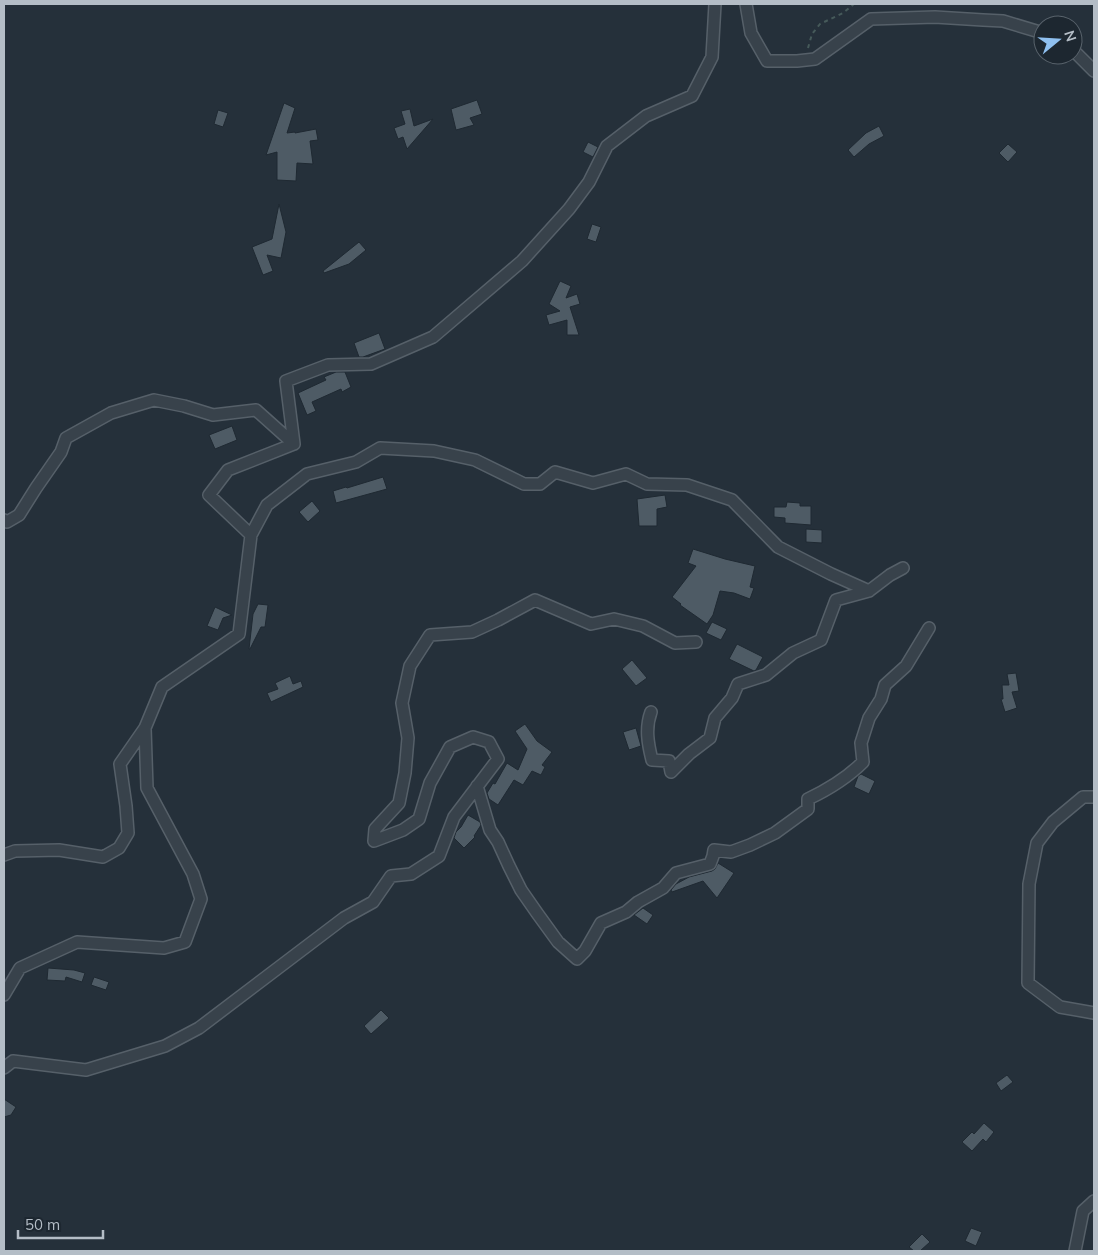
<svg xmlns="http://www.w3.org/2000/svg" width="1098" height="1255" viewBox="0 0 1098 1255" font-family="Mulish,sans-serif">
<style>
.building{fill:#4e5b65;stroke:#1f2932}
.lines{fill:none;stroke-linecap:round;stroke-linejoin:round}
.street-casing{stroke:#566069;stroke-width:14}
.path{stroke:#465a5a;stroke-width:2;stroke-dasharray:4 4;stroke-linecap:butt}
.street{stroke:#38424b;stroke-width:11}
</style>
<rect width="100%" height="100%" fill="#25303a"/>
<path class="building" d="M477,100L482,114L470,118L474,125L456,130L451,109Z
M284,103L295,108L287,133L295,132V133L316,129L318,140L310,141L313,164L297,163L296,181L277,180V152L266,155Z
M410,109L414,126L433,119L407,149L403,137L398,139L394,128L405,124L401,111Z
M218,110L228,113L223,127L214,124Z
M879,126L884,136L869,144L854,157L848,150L866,133Z
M588,142L598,147L593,157L583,152Z
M1008,144L1017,152L1008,162L999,153Z
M279,204L286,232L281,258L267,255L273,271L263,275L252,247L272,239Z
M592,224L601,227L596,242L587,239Z
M359,242L366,250L349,264L324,273L323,271Z
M560,281L571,286L566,298L577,294L580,304L570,307L579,335H567V320L549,325L546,315L560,311L549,304Z
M379,333L385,349L363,357H359L354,343Z
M336,372H345L351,387L342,392L341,389L312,402L316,411L307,415L298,393L326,380L324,377Z
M232,426L237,440L215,449L209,435Z
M383,477L387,489L336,503L333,491L346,487L347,488Z
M665,495L667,507L657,509V526H639L637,499Z
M312,501L320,511L308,522L299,512Z
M787,502L800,503V506H811V525L785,523V518L774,517V507H786Z
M806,529L822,530V543L806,542Z
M693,549L725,559L755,566L750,587L754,588L750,599L734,593L720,591L713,615L707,624L680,605L681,604L672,597L696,566L688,563Z
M258,604L268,605L265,627H261L250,649H249L253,614Z
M215,607L232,615L223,618L218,630L207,626Z
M712,622L727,629L721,640L706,633Z
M737,644L763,657L756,670L754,671L729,659Z
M632,660L647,678L636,686L622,669Z
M1016,673L1019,691L1012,692L1017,708L1005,712L1001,699H1003L1002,685H1009L1007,674Z
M290,676L293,684L301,681L303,687L271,702L267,693L278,689L275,683Z
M525,724L537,741L552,752L542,765L545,767L541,775L532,771L523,785L514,780L498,805L489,799L487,793L493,783L495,784L507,763L518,770L527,749L515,731Z
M636,728L641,746L629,750L623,732Z
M861,774L875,781L869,794L854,787L858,776Z
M468,815L480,822L481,825L474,836L475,837L464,848L454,838L456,832L461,827Z
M718,863L734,873L717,898L703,881L672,892L671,890L676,884L689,877L712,871L715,869Z
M643,908L653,915L647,924L634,915Z
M48,968L74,970L85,973L82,982L66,977L65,981L47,980Z
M94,977L109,982L106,990L91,985Z
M381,1010L389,1018L371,1034L364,1026Z
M1007,1075L1013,1082L1001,1091L996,1083Z
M4,1099L16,1107L11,1115L4,1117Z
M984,1123L994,1132L986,1142L983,1139L972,1151L962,1142L972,1132L974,1134Z
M971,1228L982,1232L976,1246L965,1241Z
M922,1234L930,1242L920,1251H914L909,1247Z"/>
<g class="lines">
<defs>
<path id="street" d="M746,4L751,33L767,61H797L815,59L871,19L935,17L983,20L1003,21L1043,33
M1073,50L1094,71
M4,520L7,522L19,515L36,488L61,452L66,438L111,413L154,400L184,406L213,415L256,410L294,444
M251,535L267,505L307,474L356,462L380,448L434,451L475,460L524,484H540L555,472L593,483L626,474L647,484L687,485L732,500L778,547L831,574L869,591L890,575L903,568
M651,712C645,728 648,744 652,760L669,761L671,772L689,754L710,738L715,718L732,698L738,684L766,675L793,653L821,640L836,600L869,591
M477,786L490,830L498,842L509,866L521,890L537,913L558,942L577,959L585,951L601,923L626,912L638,902L663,888L676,873L710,864L713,856L714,850L731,852L750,845L775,833L808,809V799C829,789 847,778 863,762L861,743L869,718L881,699L885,685L906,666L929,628
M1094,797H1083L1053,822L1037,843L1029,884L1028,983L1060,1007L1094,1013
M4,855L15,851L59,850L103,857L119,848L128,833L126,806L120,764L145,728
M4,995L20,968L77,942L164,948L185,942L201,899L193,874L147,788L145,728L162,687L239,634L251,535L209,495L228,470L294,444L286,381L328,365L371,364L433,337L522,261L569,209L589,182L607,146L646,116L692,96L712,57L715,4
M4,1068L13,1061L86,1070L165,1046L199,1028L344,918L373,902L391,876L411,874L439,856L454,817L498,759L489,742L473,737L450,747L430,783L419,819L403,830L374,841L375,829L399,803L405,773L408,738L402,703L410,666L430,635L472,632L498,620L535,600L591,624L614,619L643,626L675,643L696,642
M1075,1251L1083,1211L1094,1201"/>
</defs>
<use href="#street" class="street-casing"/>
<path class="path" d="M808,48L812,34L820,24L843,13L854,4"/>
<use href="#street" class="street"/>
</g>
<rect width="1098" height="1255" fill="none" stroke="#b4bdc6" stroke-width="10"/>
<g transform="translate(1058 40) rotate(72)"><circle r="24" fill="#1d2730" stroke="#59636c"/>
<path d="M0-4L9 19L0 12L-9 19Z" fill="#8fc0f0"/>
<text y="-8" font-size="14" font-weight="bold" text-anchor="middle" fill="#b4bdc6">N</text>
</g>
<path d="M18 1230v8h85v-8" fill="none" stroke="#b4bdc6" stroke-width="2.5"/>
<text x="25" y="1230" font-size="15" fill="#b4bdc6" stroke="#1d2730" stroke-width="4" paint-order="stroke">50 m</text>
</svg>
